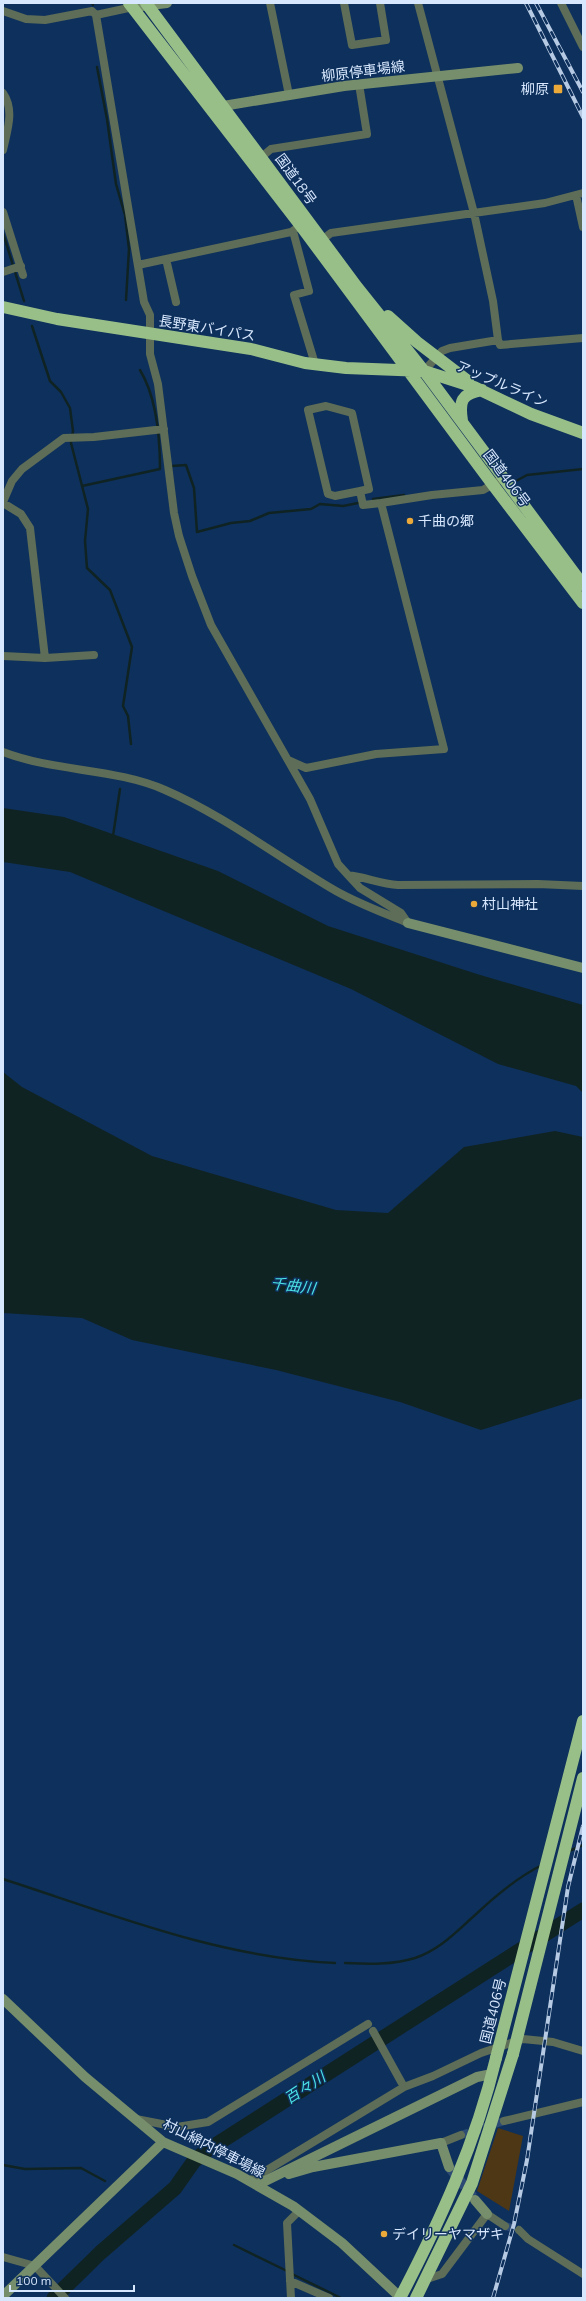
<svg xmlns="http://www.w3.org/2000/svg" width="586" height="2301" viewBox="0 0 586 2301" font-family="Mulish,'Noto Sans JP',sans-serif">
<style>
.green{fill:#4d3715}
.water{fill:#102323}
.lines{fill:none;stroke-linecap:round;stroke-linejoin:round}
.stream{stroke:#102323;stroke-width:2.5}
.river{stroke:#102323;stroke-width:15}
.street-tunnel{stroke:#2c4b74;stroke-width:8;stroke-dasharray:8 4;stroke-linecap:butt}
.secondary-tunnel{stroke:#2c4b74;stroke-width:10;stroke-dasharray:10 5;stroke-linecap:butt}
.street{stroke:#5d6d57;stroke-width:8}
.secondary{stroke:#768e6b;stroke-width:10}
.highway{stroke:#99bf88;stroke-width:12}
.rail-casing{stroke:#b7cae4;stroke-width:4}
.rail{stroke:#0e305c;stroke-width:2.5;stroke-dasharray:8;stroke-linecap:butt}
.highway-bridge{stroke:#99bf88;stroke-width:12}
.poi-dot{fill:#eba939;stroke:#0e305c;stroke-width:1.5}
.labels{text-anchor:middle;stroke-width:3;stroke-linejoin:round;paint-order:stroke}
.street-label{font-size:14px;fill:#d7e7fd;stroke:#0e305c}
.poi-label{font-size:14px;fill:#d7e7fd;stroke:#0e305c;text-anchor:start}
.water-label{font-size:15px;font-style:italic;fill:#4be3e5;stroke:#0e305c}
</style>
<rect width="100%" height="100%" fill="#0e305c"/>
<path class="green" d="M498,2128L523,2136L509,2211L477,2191Z"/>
<path class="water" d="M3,808L64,817L218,871L328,926L477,974L583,1005V1093L576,1086L498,1064L351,989L70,872L3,862Z
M3,1072L22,1087L152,1156L336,1210L388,1213L464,1147L555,1131L583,1137V1398L481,1430L400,1402L276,1370L132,1340L82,1318L3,1313Z"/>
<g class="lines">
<path class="stream" d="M92,3L93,5
M97,67L107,119L116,184L125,215L129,249L126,300
M3,233L24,301
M32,326L50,381L61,392L70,408L73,431L71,443L88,509L85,541L87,568L110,590L132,647L123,706L128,716L131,744
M172,466L186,465L194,488L197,532L231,523L250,521L269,513L311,509L320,504L343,506L358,503
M516,481L527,475L583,469
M82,486L160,469C160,437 157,398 140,370
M373,499L404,495
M113,836L120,789
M569,1851L583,1845
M3,1879C111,1914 220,1958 335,1963
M345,1963C369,1964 392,1965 415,1958C439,1950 455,1933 474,1916C495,1896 516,1878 542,1865
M3,2165L25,2169L81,2168L105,2181
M234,2245L287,2271
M292,2274L341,2298"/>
<path class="river" d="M54,2298L100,2253L175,2188L194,2161L206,2151L583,1910"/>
<path class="street-tunnel" d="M461,2135L504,2121
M505,2226L519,2230"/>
<path class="secondary-tunnel" d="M449,2167L473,2197"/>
<path class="street" d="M270,3L289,95
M344,3L352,45L386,40L380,3
M418,3L474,213L493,301L498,340L450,348L442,351L424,371
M561,3L583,47
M133,7L96,15L144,302L150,315V354L158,384L174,513L179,536L192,576L211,625L310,799L338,864L348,875
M3,11L26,19L45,20L92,11L96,15
M3,93C15,110 7,131 3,150
M258,160L271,149L367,134L359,84
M576,195L583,227
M3,212L23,275
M293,231L309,291L294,295L315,364
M323,239L331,233L545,203L583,193
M166,259L176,302
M138,265L291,232L303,224
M3,272L21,266
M498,340L500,345L583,338
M360,491L369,489L352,413L326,406L308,410L328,494L335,496L360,491L363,505L381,503
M3,502L12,481L22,469L64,438L94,437L164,429
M3,503L21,514L30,528L45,658
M3,656L45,658L94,655
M3,752C55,772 115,768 165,790C225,816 279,858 336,891C359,904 384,913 408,923
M288,760L306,768L376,754L444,749L381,503L432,495L483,490L497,482
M408,923L401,913L360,888L348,875C365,877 381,884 398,885L538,884L583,886
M373,2031L404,2087
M136,2119L177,2127L208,2122L368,2024
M504,2121L583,2102
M441,2143L461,2135
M249,2181L404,2087L433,2076L481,2053L523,2039L553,2042L583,2051
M519,2230L528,2239L583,2274
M3,2257L35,2266L65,2298
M424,2280L442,2274L487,2214L505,2226
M290,2281L329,2298
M291,2298L287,2223L299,2211"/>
<path class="secondary" d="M133,7L167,3
M217,107L344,86L518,68
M408,923L583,968
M3,1999L85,2077L163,2142L237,2174L293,2206L342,2243L401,2298
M289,2174L313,2167L441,2143L449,2167
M257,2185L477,2077L492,2074
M475,2200L487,2214
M3,2296L163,2142"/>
<path class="highway" d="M129,3L301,226L493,485L583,603
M146,3L357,287L424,371L583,585
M3,307L57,319L251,349L305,363L346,368L424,371L474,387L531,414L583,433
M388,316L417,342L468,381
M462,421C459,401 461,394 482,390
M400,2298C440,2221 476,2143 496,2058
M416,2298L472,2183L513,2054"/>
<defs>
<path id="rail" d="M526,3L583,117
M536,3L583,92
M493,2298L514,2224L527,2160L568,1887L583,1826"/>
</defs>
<use href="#rail" class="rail-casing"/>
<use href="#rail" class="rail"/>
<path class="highway-bridge" d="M513,2054L583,1778
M496,2058L583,1721"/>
</g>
<g class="poi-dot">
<rect x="553" y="84" width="10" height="10" rx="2"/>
<circle cx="410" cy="521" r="4"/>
<circle cx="474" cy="904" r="4"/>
<circle cx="384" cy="2234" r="4"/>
</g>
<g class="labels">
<g class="street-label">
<text transform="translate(363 71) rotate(-7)" y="5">柳原停車場線</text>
<text transform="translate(296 179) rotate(54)" y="5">国道18号</text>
<text transform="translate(207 328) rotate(9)" y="5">長野東バイパス</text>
<text transform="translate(502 384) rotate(23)" y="5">アップルライン</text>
<text transform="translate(507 478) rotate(53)" y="5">国道406号</text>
<text transform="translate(493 2011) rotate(-76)" y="5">国道406号</text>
<text transform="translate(214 2148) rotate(27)" y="5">村山綿内停車場線</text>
</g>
<g class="poi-label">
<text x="549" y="94" text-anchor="end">柳原</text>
<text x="418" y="526">千曲の郷</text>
<text x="482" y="909">村山神社</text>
<text x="392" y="2239">デイリーヤマザキ</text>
</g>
<g class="water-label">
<text transform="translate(293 1286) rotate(7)" y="5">千曲川</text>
<text transform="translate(305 2088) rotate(-33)" y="5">百々川</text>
</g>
</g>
<rect width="586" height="2301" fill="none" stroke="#d7e7fd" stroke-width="8"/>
<path d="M10 2285v6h124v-6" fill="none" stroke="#d7e7fd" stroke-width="2"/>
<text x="16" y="2285" font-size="12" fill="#d7e7fd" stroke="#0e305c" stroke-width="3" paint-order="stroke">100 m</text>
</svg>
